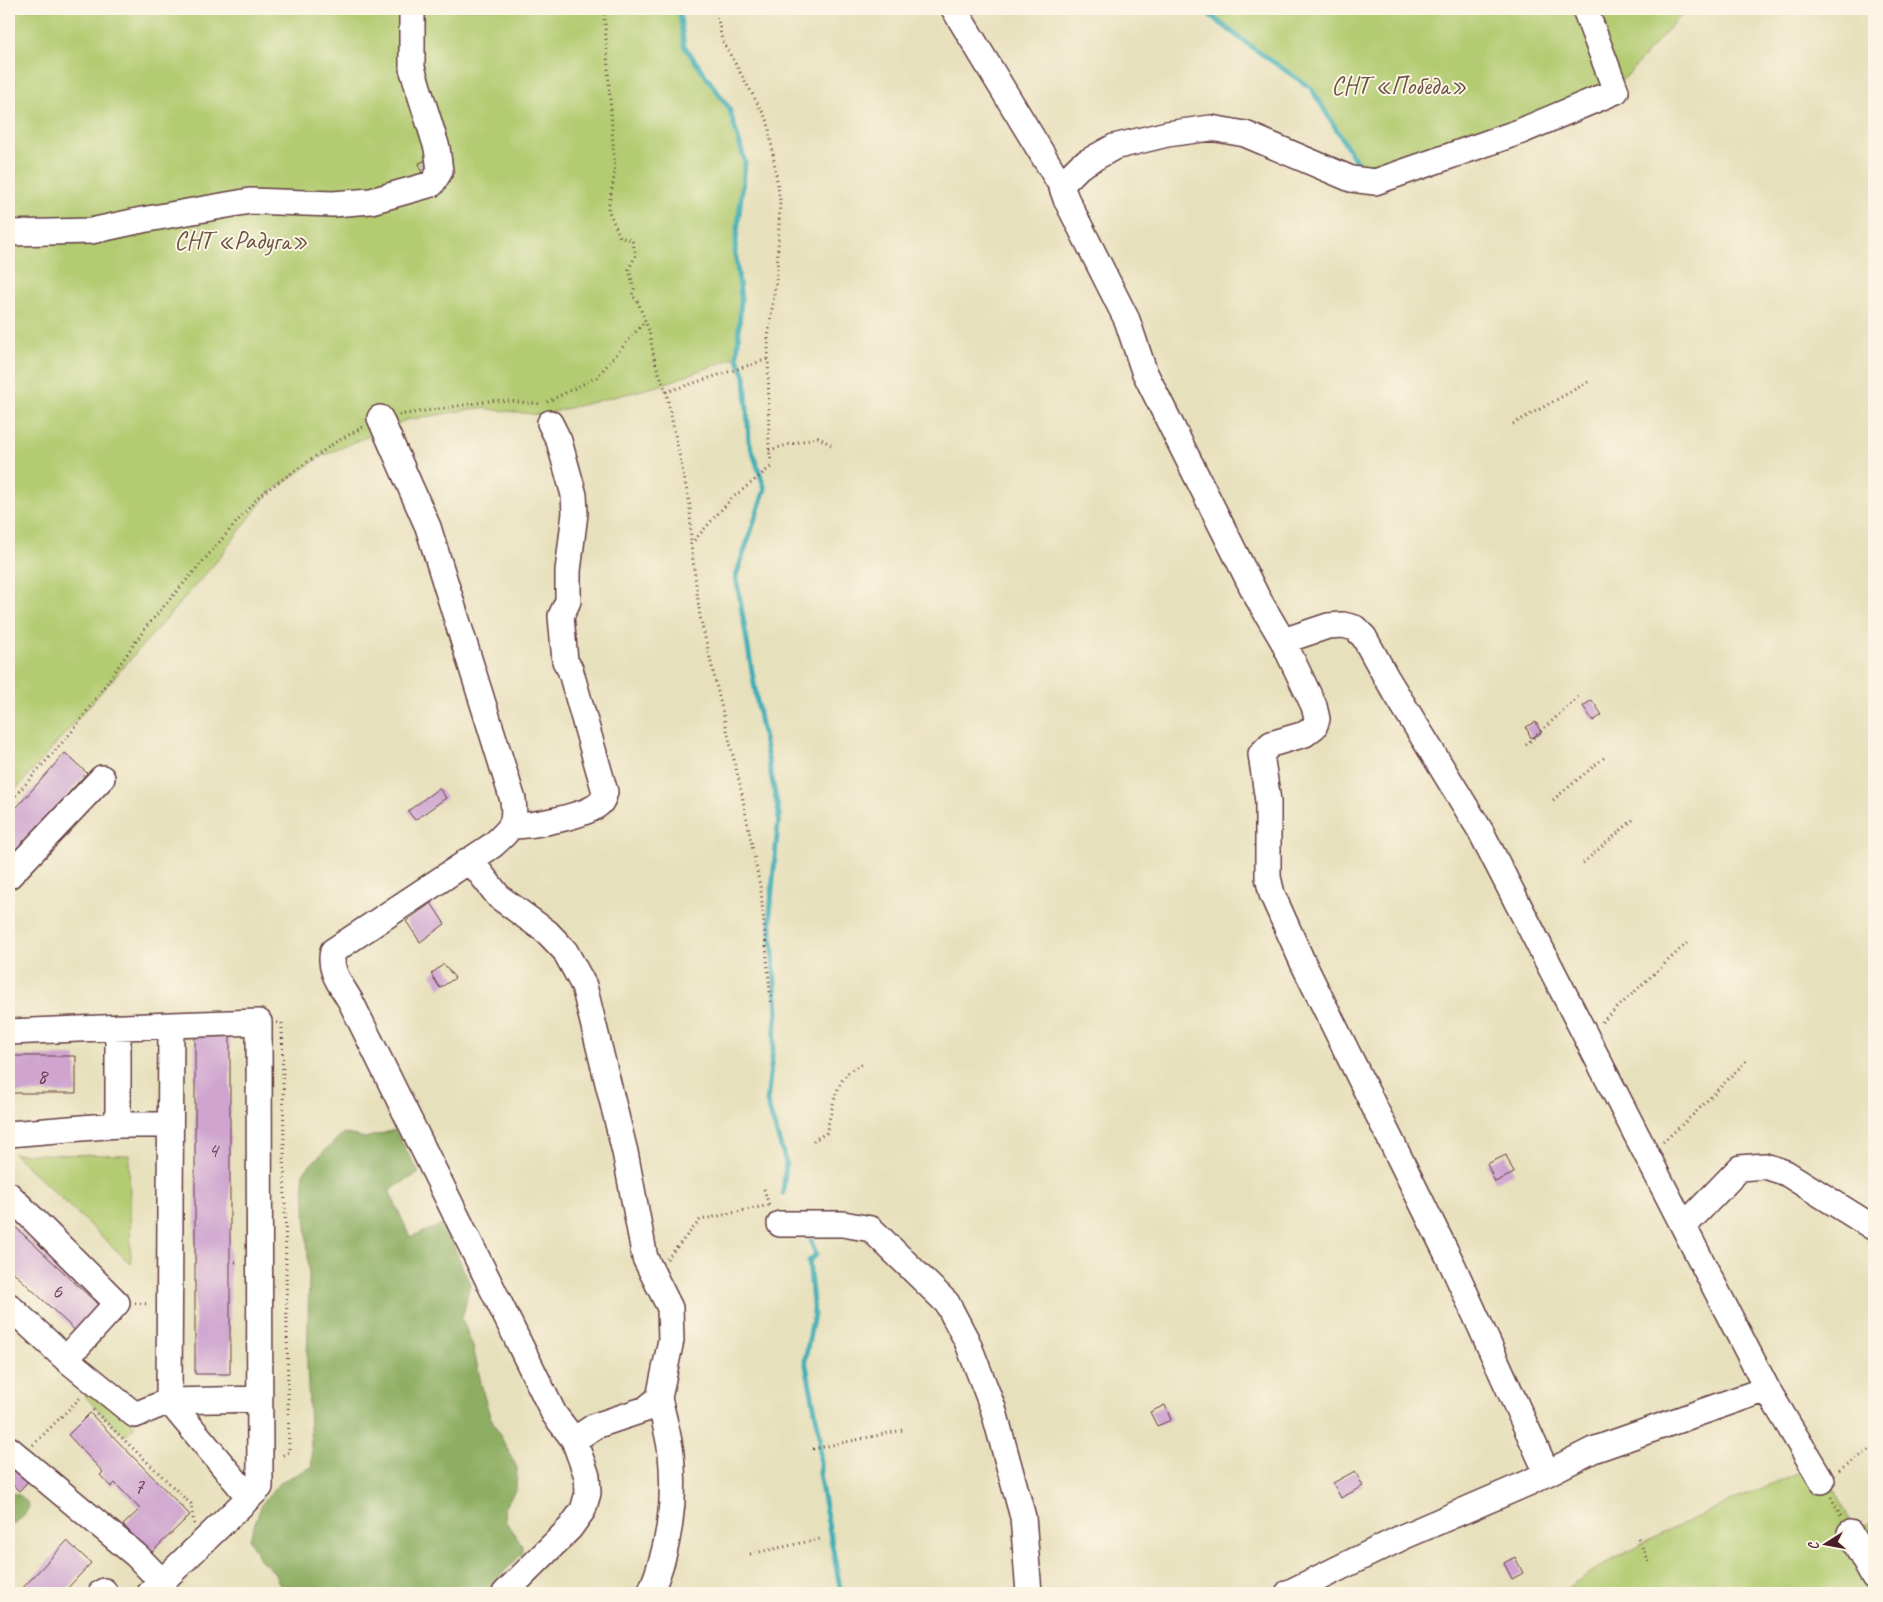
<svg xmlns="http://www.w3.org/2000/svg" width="1883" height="1602" viewBox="0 0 1883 1602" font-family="Caveat,sans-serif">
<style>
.green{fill:#b3cb71;stroke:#7e754e}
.forest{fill:#8eaf63;stroke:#6c6747}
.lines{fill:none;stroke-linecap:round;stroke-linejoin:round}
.stream{stroke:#3cadb5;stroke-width:5}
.building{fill:#cfa5d0}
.minor-casing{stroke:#623c41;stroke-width:28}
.path{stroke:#623c41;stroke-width:3;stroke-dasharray:1 4;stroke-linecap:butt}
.minor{stroke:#fff;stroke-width:25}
.labels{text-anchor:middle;stroke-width:4;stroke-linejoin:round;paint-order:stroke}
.number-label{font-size:22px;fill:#6b4054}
.park-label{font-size:25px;fill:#6a5340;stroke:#fcf5e5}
</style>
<rect width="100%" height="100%" fill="#fcf5e5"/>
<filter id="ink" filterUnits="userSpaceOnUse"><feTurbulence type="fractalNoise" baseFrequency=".02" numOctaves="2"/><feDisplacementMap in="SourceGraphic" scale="10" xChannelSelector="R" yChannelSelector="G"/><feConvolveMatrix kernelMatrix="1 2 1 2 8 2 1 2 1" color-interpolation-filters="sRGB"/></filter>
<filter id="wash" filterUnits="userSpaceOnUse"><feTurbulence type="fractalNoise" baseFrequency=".0096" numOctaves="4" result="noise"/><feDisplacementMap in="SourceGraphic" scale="20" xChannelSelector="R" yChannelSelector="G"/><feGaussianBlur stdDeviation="1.12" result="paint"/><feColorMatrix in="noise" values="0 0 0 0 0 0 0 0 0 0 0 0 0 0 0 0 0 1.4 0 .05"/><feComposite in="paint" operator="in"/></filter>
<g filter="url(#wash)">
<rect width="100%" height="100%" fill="#e7e0bc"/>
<path class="green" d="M9,9H679L684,46L729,108L745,162L735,250L741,299L737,357L658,386L541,415L479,408L406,420L320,457L267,495L216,562L9,797Z
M1202,9H1686L1625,78L1426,157L1362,171L1311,88L1253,48Z
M14,1154L129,1155L131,1264Z
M95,1385L135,1426L125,1436L84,1396Z
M1806,1464L1830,1484L1856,1530L1874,1520V1593H1559C1634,1543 1715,1507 1798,1473Z"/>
<path class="forest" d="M395,1130L419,1173L389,1190L410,1237L444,1224L470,1284L462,1319L473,1347L484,1396L490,1416L517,1468L516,1489L504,1508L505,1521L522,1545V1554L483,1593H283L274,1572L260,1559L249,1539L262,1504L280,1482L312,1467L307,1366L309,1276L303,1172L343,1133L365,1138Z
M9,1492C18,1494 26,1497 29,1507L24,1515L13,1524L9,1523Z"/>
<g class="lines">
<path class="stream" d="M679,9L684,46L729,108L745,162L735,250L741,299L737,357L745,376L749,441L765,489L736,576L760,719L779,814L770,913L777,1012L767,1102L786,1163L783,1193
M1202,9L1253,48L1311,88L1362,171
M811,1240L816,1255L809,1261L814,1314L805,1360L820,1436V1479L841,1593"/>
</g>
<g id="blocks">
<path class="building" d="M429,159L434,174L423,178L419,163Z
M1592,700L1602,715L1593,721L1583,706Z
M1536,722L1541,733L1531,738L1526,727Z
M65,753L87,773L9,859V816Z
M439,788L446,798L415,820L408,811Z
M431,903L445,924L420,942L406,921Z
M444,964L455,978L440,988L431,974Z
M195,1035H230V1374H195Z
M9,1056H76V1093H9Z
M1506,1155L1514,1173L1495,1182L1487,1164Z
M9,1221L105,1311L81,1336L9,1268Z
M1165,1405L1171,1420L1157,1426L1150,1412Z
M90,1413L190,1515L151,1553L123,1525L140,1509L115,1483L111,1487L100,1475L103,1472L68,1435Z
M22,1463L34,1475L19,1491L9,1481V1477Z
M1355,1471L1363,1486L1341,1498L1333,1483Z
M67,1541L91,1563L63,1593H18Z
M1515,1557L1523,1573L1512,1579L1504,1563Z"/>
</g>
</g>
<g filter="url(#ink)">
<use href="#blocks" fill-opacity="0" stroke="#623c41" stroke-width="1"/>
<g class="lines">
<defs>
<path id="minor" d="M954,9L1061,185L1066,199L1127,320L1144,371L1257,597L1283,641L1314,706L1317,719L1314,727L1305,734L1271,744L1261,754L1268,801V877L1272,894L1303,963L1453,1266L1547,1473
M1061,185L1080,166L1114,147L1167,134L1211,128L1245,134L1351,179L1375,182L1519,132L1616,91L1585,9
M9,233L91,231L142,220L250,201L333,204L371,201L432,184L440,171L437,148L412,68V9
M380,418L428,527L513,800C516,826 511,828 493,845L333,951C328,971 342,986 351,1002L554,1414L574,1440L587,1476L588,1493L583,1510L570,1528L505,1593
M1283,641L1328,626L1343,625L1355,628L1364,637L1386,677L1480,830L1767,1389L1822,1481
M513,826C531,826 588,816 600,803C603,800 604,796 605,792L570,669L565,661L561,616L568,601V571L575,513L574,495L559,441L550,423
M467,861L477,869L499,897L547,932L565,951L584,986L625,1152L645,1258L670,1308L671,1340L659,1398L646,1409L595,1426L574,1440
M9,876L102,778
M9,1032L171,1025
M118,1125H170
M9,1134L118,1125V1027
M9,1195L117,1303L66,1359L9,1306
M780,1224H843L871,1229L947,1303L967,1341L993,1408L1023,1517L1029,1593
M1684,1226L1740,1168L1765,1166L1786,1173L1874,1228
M66,1359L135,1415L169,1401L249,1497
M9,1449L137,1556L162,1582
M1850,1533L1874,1577
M101,1593L104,1591
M150,1593L260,1487L259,1022L171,1025L169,1401L260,1399
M650,1593C669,1551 676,1501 671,1454C669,1436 663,1416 659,1398
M1288,1593L1405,1536L1528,1483L1593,1450L1767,1389"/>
</defs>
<use href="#minor" class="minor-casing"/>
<path class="path" d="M604,9L615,172L608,209L620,237L632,240L636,255L629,269L634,289L632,295L638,302L649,331L655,362L666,392L690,505L691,545L700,616L740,785L761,891L771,1003
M666,392L768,359
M547,402L597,377L645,321
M399,415L496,400L542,404
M1513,424L1588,382
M769,450L818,437L831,445
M691,544L731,499L772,466L769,450L768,338L777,273L780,200L768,122L722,40L716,9
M1526,745L1578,697
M1553,800L1606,756
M9,803L75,728L146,627L260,495L336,442L363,427
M1583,863L1634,819
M1602,1022L1687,943
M277,1023H282L289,1452L280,1457
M813,1141L826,1133C833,1109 835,1072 862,1065
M1663,1142L1695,1113L1746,1061
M764,1189L769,1205
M667,1259L700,1220L769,1205
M230,1262H240
M135,1303L149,1304
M93,1410L191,1504L194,1524
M33,1445L82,1396
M813,1449L903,1430
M1839,1470L1874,1447
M1831,1497L1841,1516
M1638,1538L1650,1564
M750,1554L820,1539"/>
<use href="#minor" class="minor"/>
</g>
</g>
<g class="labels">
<g class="number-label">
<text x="42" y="1083">8</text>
<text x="213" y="1157">4</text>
<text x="57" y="1298">6</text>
<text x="139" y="1493">7</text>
</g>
<g class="park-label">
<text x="1399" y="94">СНТ «Победа»</text>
<text x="241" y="249">СНТ «Радуга»</text>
</g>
</g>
<rect width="1883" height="1602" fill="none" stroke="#fcf5e5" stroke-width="30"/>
<g transform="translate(1826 1544) rotate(259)" stroke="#fcf5e5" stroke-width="4" paint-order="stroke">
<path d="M0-4L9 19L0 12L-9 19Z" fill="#4a1f2b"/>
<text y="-8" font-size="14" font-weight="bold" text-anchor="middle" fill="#4a1f2b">С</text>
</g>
</svg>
